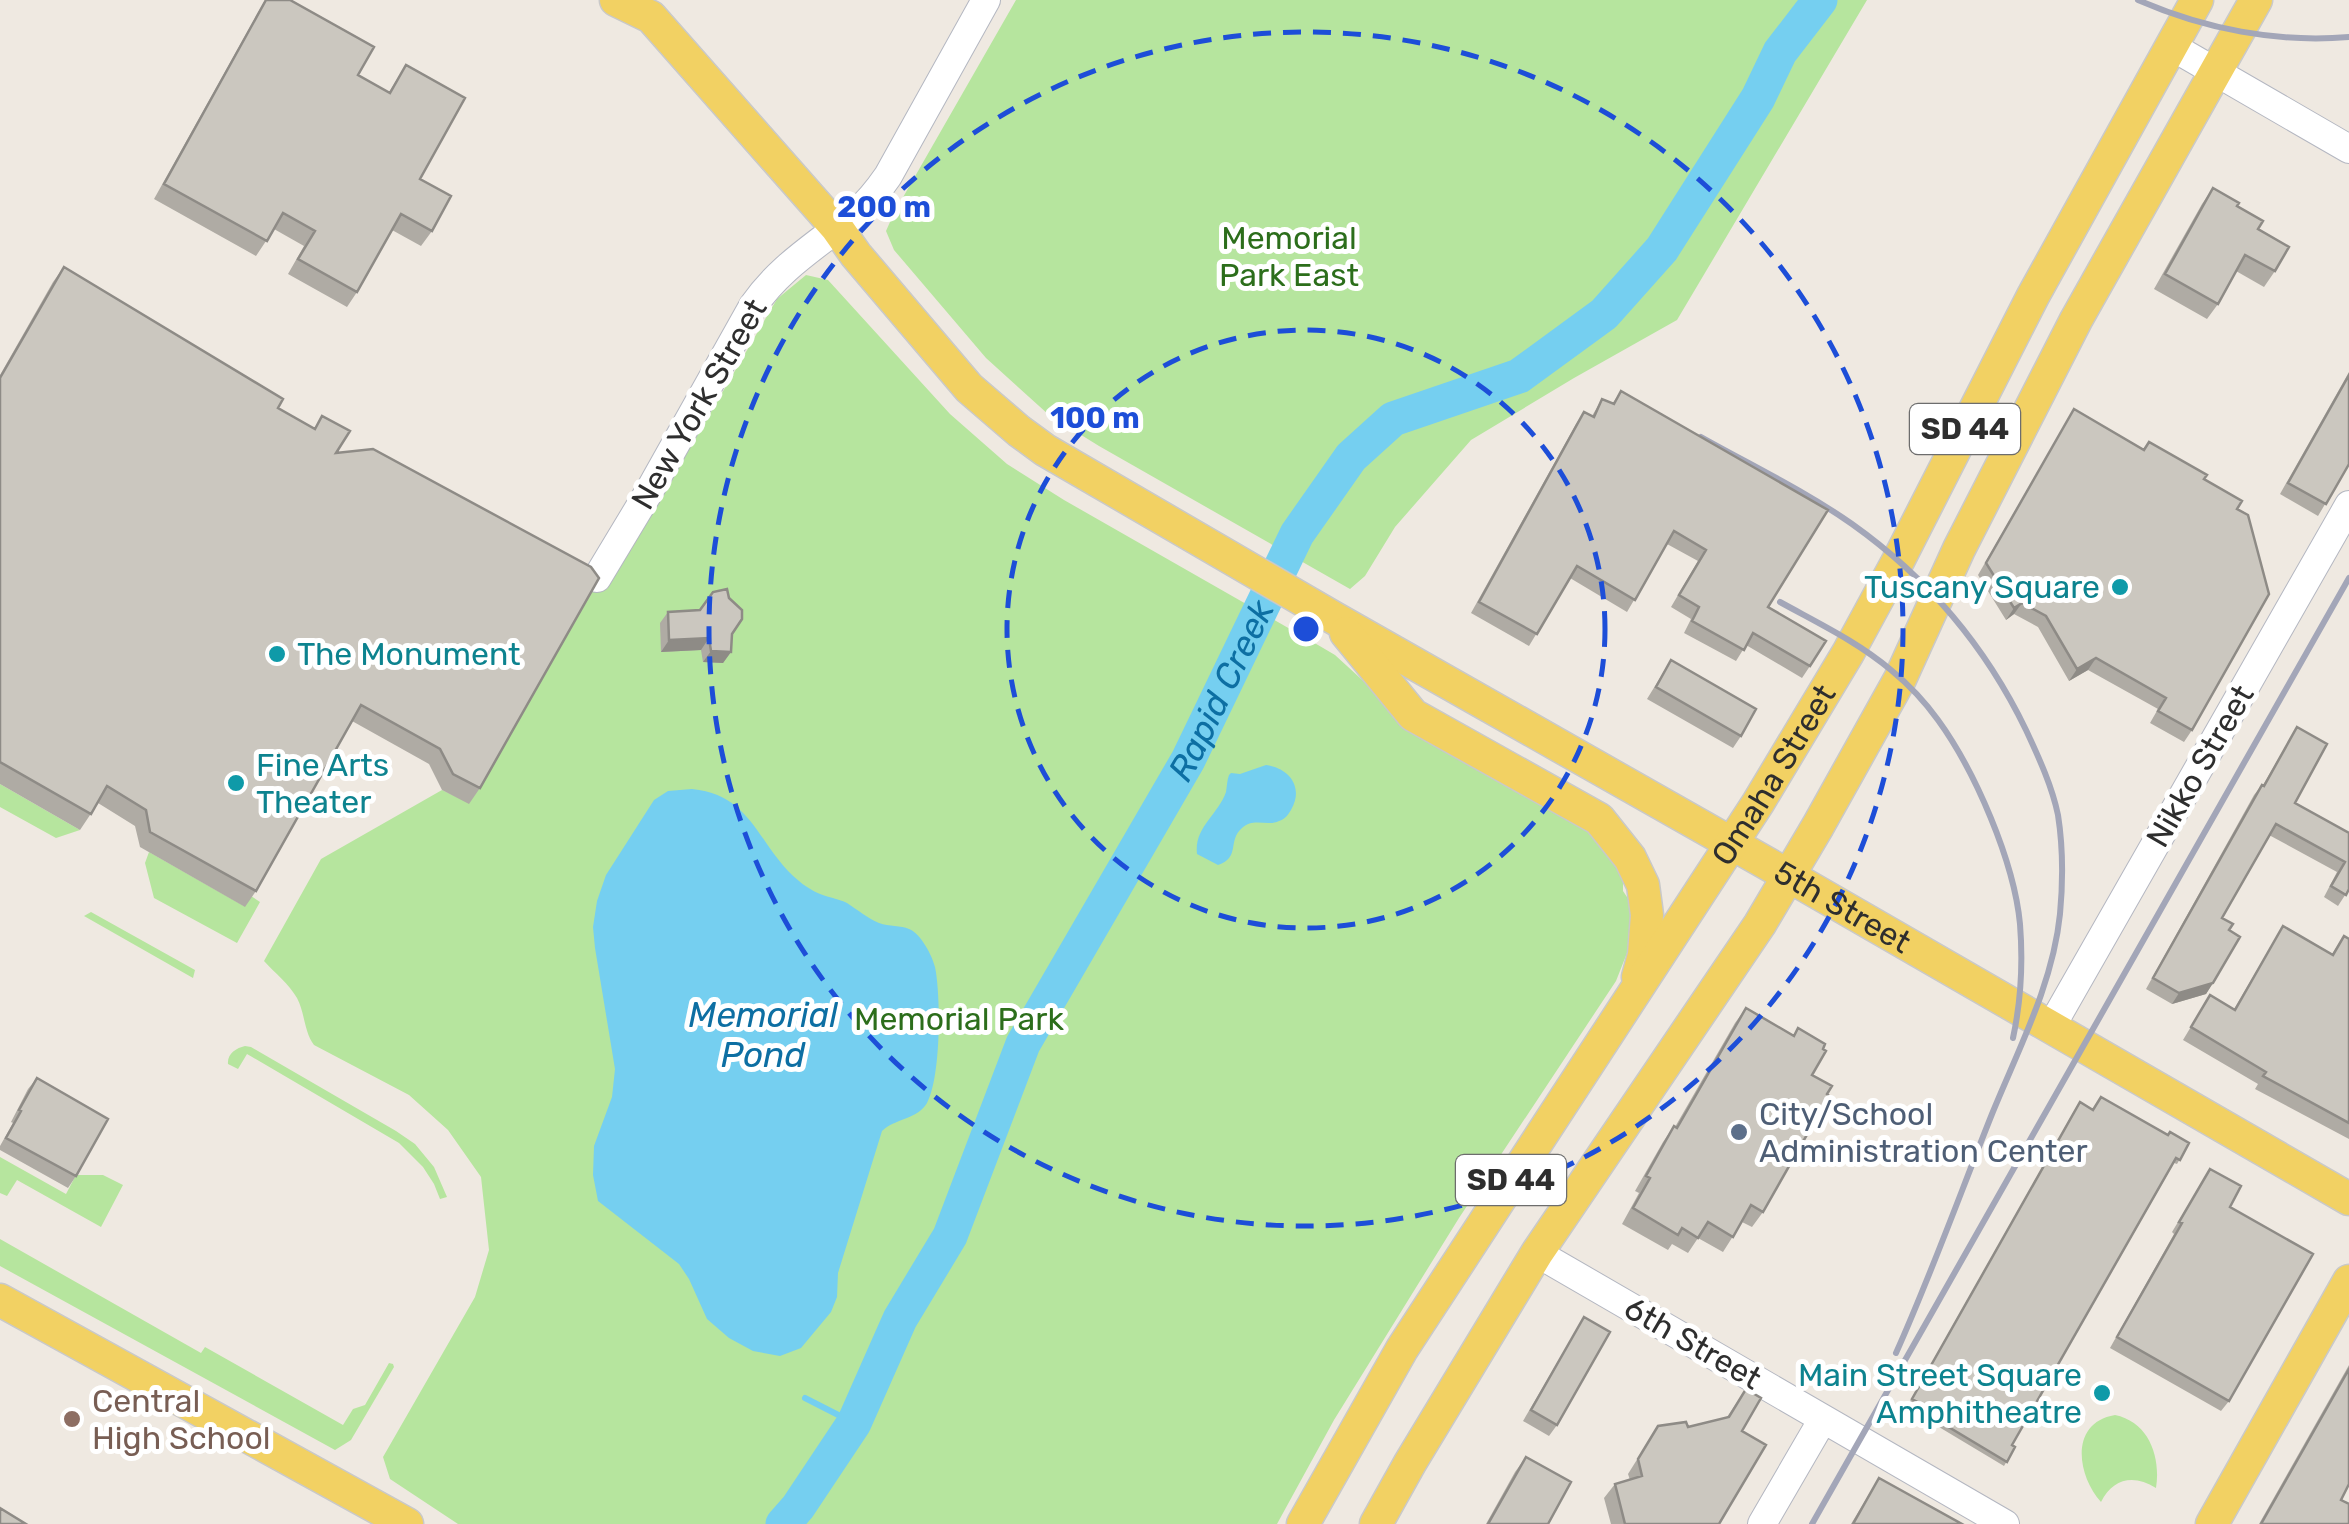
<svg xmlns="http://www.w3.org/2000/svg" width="2349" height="1524" viewBox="0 0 2349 1524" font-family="Rubik,sans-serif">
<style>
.green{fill:#b6e59e}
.water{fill:#75cff0}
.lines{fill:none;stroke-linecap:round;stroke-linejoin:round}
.stream{stroke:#75cff0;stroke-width:6}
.river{stroke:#75cff0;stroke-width:35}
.minor-casing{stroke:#b4b7c1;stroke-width:30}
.major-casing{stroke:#c9c9c9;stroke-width:35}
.minor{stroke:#fff;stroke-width:28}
.major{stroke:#f2d163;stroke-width:32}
.rail{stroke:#a3a6b8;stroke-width:6}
.wall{fill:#afaba4}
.shaded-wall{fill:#8e8b86}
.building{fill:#cbc7bf;stroke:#8e8b86;stroke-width:2.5}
.ring{fill:none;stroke:#1d4ed8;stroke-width:5;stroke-dasharray:18 12}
.culture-dot{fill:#0f9aa8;stroke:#fff;stroke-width:4}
.service-dot{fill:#5c6f8a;stroke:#fff;stroke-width:4}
.education-dot{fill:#8d6e63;stroke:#fff;stroke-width:4}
.labels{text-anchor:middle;stroke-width:10;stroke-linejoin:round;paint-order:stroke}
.shield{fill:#fff;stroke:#6d6d6d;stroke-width:2.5}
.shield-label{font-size:30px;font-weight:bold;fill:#2e2e2e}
.park-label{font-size:32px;fill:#2c6e1b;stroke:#fff}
.street-label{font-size:32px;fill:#2e2e2e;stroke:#fff}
.culture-label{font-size:32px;fill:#0d838f;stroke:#fff;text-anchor:end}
.service-label{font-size:32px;fill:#4e5e75;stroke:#fff;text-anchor:start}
.education-label{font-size:32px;fill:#785e54;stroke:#fff;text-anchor:start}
.water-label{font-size:35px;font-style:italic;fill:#0d6fa3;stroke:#fff}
.centre{fill:#1d4ed8;stroke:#fff;stroke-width:5}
.ring-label{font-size:30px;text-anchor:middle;font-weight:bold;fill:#1d4ed8;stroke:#fff;stroke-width:10;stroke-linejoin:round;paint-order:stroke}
</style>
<rect width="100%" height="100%" fill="#efe9e1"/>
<path class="green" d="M1016,0H1867L1677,320L1574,378L1471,440L1395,527L1365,576L1350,589L1099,446L1049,415L986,358L894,250L886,231L894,213Z
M806,275L828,280L950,414L1007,464L1064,500L1318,645L1335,655L1406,720L1565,814L1597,837L1623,874V891L1635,909L1629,948L1616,981L1459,1218L1334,1420L1277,1524H458L390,1479L383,1457L475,1297L489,1250L481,1177L448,1130L409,1095L314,1045C304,1032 305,1013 297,998C289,984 275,973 264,961L321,859L442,790L469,803L591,588L607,589L777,299Z
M0,784L80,830L56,838L0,807Z
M149,852L244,906L251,896L260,902L237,943L154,898L145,863Z
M91,912L195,970L193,978L84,916Z
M245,1046L251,1047L396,1131L415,1144L434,1167L447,1197L440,1199L434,1184L423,1167L399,1143L247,1054L238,1069L228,1064C227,1054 236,1048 245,1046Z
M0,1157L66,1194L76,1175H103L123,1185L101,1227L17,1180L7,1196L0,1193Z
M0,1239L201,1353L205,1347L343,1425L353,1409L365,1405L389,1363L393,1364L394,1367L351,1440L335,1450L0,1266Z
M2115,1415C2149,1422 2161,1457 2156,1488C2134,1474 2113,1478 2101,1502C2077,1475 2069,1423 2115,1415Z"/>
<path class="water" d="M1266,765C1290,768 1304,788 1291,810C1288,815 1285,819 1279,821C1267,827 1254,817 1242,828C1227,841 1241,857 1218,865L1197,854C1194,827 1218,815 1226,792C1227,786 1227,780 1229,775L1231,773L1240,774Z
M692,789C754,795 758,848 799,881C808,889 820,895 833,898C839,900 841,900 847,903C858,910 867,918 879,923C889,927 901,925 909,929C921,934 932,955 935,967C941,996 941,1077 927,1103C918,1119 894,1119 882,1131L838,1273L837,1297L831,1312L801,1348L780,1356L753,1351L729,1338L707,1319L689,1279L679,1264L598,1201L593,1175L594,1146L612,1097L615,1069L595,948L593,927L597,901L606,875L654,800L668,791Z"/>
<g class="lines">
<path class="stream" d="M805,1398L854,1423"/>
<path class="river" id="s1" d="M783,1524L798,1507L854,1423L900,1319L950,1236L1023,1044L1188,760L1297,534L1351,457L1393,419L1519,376L1604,314L1662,249L1758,98L1780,52L1820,0"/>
<defs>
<path id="minor" d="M2171,46L2349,149
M597,578L647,495L753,306C782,264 820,244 857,212C869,202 879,189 888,176L986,0
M2051,1027L2349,505
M1537,1253L2005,1524
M1762,1524L1823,1419"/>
<g id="major">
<path id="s2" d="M616,0L651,17L837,228L856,255L969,388L1019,431L1045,450L1334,618L1789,876L2349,1199"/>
<path d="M1346,633L1413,715L1599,819L1630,858L1643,885L1647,915L1644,955L1638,977"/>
<path d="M0,1300L407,1524"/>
<path id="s3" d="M1303,1524L1402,1349L1758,803L1848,653L1898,561L2033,296L2197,0"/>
<path d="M1376,1524L1410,1463L1537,1253L1760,924L1818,826L1900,679L1959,549L2076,320L2256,0"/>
<path d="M2212,1524L2349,1281"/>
</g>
</defs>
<use href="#minor" class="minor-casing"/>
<use href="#major" class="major-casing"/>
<use href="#minor" class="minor"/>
<use href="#major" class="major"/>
<path class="rail" d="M2138,0C2204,29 2277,43 2349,37
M1701,437C1751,465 1805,491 1852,524C1928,578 1986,647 2026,730C2039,758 2052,786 2058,815C2063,847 2063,882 2060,914C2053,984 2018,1050 1992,1114C1960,1194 1931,1275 1896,1353
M1780,602C1818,623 1858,642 1891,670C1908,684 1925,702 1938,720C1975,771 2014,861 2020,924C2023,962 2021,1001 2013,1038
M1812,1524L2349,578"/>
</g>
<path class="wall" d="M265,0H290L358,75L389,92L406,65L420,179L432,231L421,246L392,230L357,292L347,307L288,274L304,246L274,229L256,256L154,199Z
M2213,188L2237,206L2258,229L2275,271L2264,287L2236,271L2218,304L2207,319L2154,289L2202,204Z
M64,267L278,408L336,453L480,788L469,804L442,790L429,764L352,721L256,891L245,907L140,847L135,826L98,803L80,830L0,784V375L53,282Z
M2349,372V464L2318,516L2280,494Z
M1621,391L1810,666L1802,678L1746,645L1736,661L1684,633L1691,619L1671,607L1698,561L1667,544L1627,612L1570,578L1529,646L1471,613L1576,424L1584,412L1592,416L1602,399L1612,404Z
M2074,409L2143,449L2149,442L2204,479L2237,509L2192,730L2184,742L2150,723L2158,709L2088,670L2069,681L2038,627L2014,614L2006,620L1978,575Z
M729,598L732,634L731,652L723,663L703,662L701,650L661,652L660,623L668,612L700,610Z
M1671,660L1741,736L1733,748L1647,699Z
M2297,727L2295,803L2349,833V889L2338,906L2324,897L2337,872L2269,835L2222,918L2229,930L2213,983L2206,994L2172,1004L2146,989L2254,795L2262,785H2263Z
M2283,926L2332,954L2344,936L2349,939V1139L2255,1089L2258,1084L2183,1040L2210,995L2234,1009Z
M1746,1008L1812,1075L1763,1212L1752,1227L1742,1222L1723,1252L1698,1238L1688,1253L1672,1244L1668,1250L1622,1224L1639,1193L1635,1191L1663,1142L1674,1126L1675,1127L1735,1023Z
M37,1078L76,1176L68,1188L0,1150V1146L13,1123L11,1122L28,1089Z
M2077,1106L2093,1110L2189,1143L2177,1164L2174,1163L2012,1445L2015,1447L2004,1466L1919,1415L1922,1410L1909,1403Z
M2210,1169L2230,1207L2229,1401L2221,1411L2110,1348L2174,1234L2172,1232Z
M1584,1317L1557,1425L1549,1436L1523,1421Z
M2349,1365V1484L2341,1500L2349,1524H2259Z
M1746,1389L1742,1431L1719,1524H1611L1604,1498L1615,1484L1630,1480L1628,1474L1658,1426L1688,1427L1727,1417Z
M1526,1457L1548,1524H1486L1515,1472Z
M1879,1478L1962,1524H1851Z"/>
<path class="shaded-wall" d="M2022,603L2014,614L2006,620L2014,608Z
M709,638L701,650L661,652L669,640Z
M711,651L731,652L723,663L703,662Z
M2096,658L2088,670L2069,681L2077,669Z
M2213,983L2206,994L2172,1004L2179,993Z"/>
<path class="building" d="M266,0H290L374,47L358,75L390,93L406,65L465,98L420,179L451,196L432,231L401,214L357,292L298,259L315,231L283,213L267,241L164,184Z
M2213,188L2239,203L2237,206L2263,221L2258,229L2289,247L2275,271L2245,255L2218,304L2165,274Z
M64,267L283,399L278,408L315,429L322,416L350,431L336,453L373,449L591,567L599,578L480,788L453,774L440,749L361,705L256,891L150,832L146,810L107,786L91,814L0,762V378Z
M2349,375V464L2326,504L2288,483Z
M1621,391L1828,510L1768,607L1826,641L1810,666L1753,633L1744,650L1692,621L1699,607L1679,595L1706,550L1674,531L1635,600L1577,566L1537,634L1479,602L1584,412L1594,417L1602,399L1614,404Z
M2074,409L2144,450L2149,442L2207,475L2204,479L2242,501L2237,509L2248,515L2269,594L2192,730L2158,711L2166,698L2096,658L2077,669L2046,616L2022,603L2014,608L1986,563Z
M727,589L729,598L742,610V619L732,634L731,652L711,651L709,638L669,640L668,612L700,610L713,592Z
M1671,660L1756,709L1741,736L1656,687Z
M2297,727L2327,744L2295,803L2349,833V889L2346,895L2331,886L2345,862L2276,824L2222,918L2233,924L2229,930L2240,937L2213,983L2179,993L2153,978L2262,785L2264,786Z
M2283,926L2333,955L2344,936L2349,939V1123L2263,1076L2266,1072L2191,1027L2210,995L2235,1010Z
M1746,1008L1794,1036L1798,1028L1825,1044L1823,1049L1826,1051L1812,1075L1832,1086L1827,1094L1829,1096L1763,1212L1751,1205L1733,1237L1708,1222L1698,1238L1682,1228L1678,1235L1633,1208L1650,1178L1646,1176L1674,1126L1677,1128Z
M37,1078L108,1119L76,1176L6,1138L21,1111L19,1110Z
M2101,1097L2168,1135L2170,1132L2189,1143L2180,1160L2176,1158L2012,1445L2015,1447L2007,1462L1922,1411L1925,1406L1912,1399L2080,1102L2093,1110Z
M2210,1169L2241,1186L2230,1207L2313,1254L2229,1401L2117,1337L2182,1223L2179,1222Z
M1584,1317L1610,1332L1557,1425L1531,1410Z
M2349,1369V1484L2341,1500L2349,1504V1524H2261Z
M1746,1389L1761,1398L1742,1431L1766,1445L1719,1524H1625L1615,1484L1642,1476L1638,1459L1658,1426L1686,1422L1688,1427L1729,1417Z
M1526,1457L1571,1482L1548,1524H1488Z
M1879,1478L1962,1524H1853Z
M0,1508L26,1524H0Z"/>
<g class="ring">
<circle cx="1306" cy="629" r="299"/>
<circle cx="1306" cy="629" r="597"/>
</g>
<g class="culture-dot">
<circle cx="2120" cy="587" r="10"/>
<circle cx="277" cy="654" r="10"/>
<circle cx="236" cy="783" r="10"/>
<circle cx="2102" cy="1393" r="10"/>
</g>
<circle class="service-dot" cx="1739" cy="1132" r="10"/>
<circle class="education-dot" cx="72" cy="1419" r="10"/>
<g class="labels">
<g class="shield">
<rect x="1910" y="404" width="110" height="50" rx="8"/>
<rect x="1456" y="1155" width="110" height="50" rx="8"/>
</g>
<g class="shield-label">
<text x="1965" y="439">SD 44</text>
<text x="1511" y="1190">SD 44</text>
</g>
<g class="park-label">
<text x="1289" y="249">Memorial<tspan x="1289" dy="37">Park East</tspan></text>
<text x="959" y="1030">Memorial Park</text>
</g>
<g class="street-label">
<text transform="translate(699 404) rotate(-60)" y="11">New York Street</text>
<text transform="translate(2200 766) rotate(-60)" y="11">Nikko Street</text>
<text dy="11" stroke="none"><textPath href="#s3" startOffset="885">Omaha Street</textPath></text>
<text dy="11" stroke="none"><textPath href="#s2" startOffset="1545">5th Street</textPath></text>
<text transform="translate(1693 1343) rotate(30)" y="11">6th Street</text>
</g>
<g class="culture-label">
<text x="2100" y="598">Tuscany Square</text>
<text x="297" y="665" text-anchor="start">The Monument</text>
<text x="256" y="776" text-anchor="start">Fine Arts<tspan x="256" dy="37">Theater</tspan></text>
<text x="2082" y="1386">Main Street Square<tspan x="2082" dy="37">Amphitheatre</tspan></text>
</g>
<g class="service-label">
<text x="1759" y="1125">City/School<tspan x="1759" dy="37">Administration Center</tspan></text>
</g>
<g class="education-label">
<text x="92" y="1412">Central<tspan x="92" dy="37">High School</tspan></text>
</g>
<g class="water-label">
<text dy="12" stroke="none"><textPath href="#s1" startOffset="945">Rapid Creek</textPath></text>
<text x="763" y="1027">Memorial<tspan x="763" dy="40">Pond</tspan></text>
</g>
</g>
<circle cx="1306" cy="629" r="15" class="centre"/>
<g class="ring-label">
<text x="884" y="217">200 m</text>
<text x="1095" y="428">100 m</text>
</g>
</svg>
